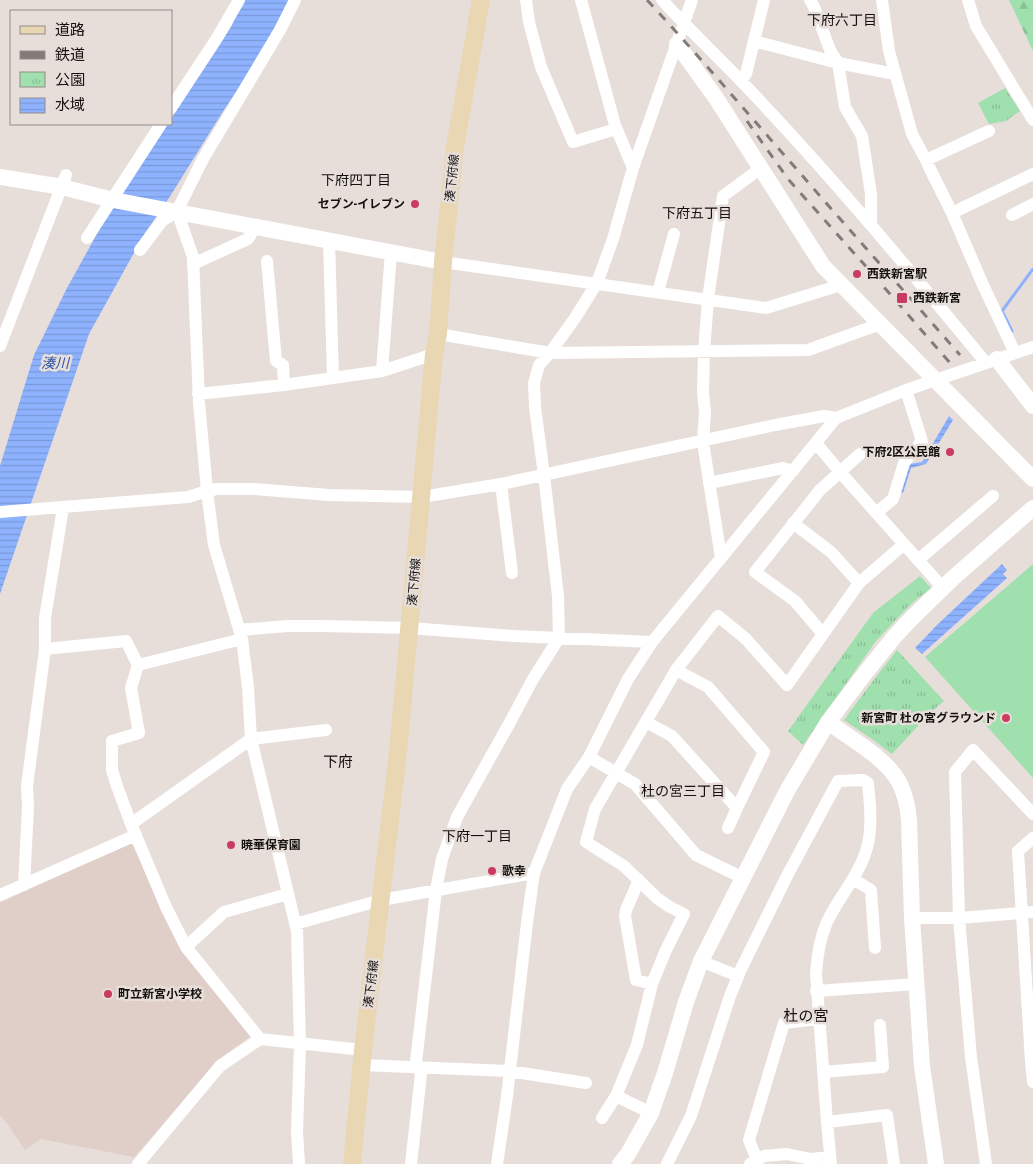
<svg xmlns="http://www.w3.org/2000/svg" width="1033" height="1164" viewBox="0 0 1033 1164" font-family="'Archivo Narrow','Noto Sans JP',sans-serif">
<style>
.built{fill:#e0cfc8}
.forest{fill:url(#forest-firs)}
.park{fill:url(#park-tufts)}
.pitch{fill:#a0dfae}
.water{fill:url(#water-rules)}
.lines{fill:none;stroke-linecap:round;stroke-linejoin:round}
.stream{stroke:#8eb2fe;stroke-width:3}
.minor{stroke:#fff;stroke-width:12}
.tertiary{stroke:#fff;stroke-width:16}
.secondary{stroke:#e8d7b2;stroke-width:18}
.rail{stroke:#827c79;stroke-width:3;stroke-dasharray:9 9;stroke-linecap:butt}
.poi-dot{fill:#ca3b60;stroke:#e7deda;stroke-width:2}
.labels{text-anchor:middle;stroke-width:5;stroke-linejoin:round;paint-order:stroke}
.street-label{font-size:12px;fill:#14110f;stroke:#e7deda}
.poi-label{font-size:12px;font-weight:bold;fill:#14110f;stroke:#e7deda;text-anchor:start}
.neighbourhood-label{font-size:14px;fill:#14110f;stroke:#e7deda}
.water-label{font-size:14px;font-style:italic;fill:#2c51a8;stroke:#e7deda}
.quarter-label{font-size:15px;fill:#14110f;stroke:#e7deda}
</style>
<defs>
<pattern id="forest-firs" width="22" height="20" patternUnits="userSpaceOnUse" patternTransform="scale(1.25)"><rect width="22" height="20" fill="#a0dfae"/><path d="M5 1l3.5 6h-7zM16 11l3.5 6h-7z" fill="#89be94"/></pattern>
<pattern id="park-tufts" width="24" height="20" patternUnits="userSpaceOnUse" patternTransform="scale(1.25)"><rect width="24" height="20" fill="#a0dfae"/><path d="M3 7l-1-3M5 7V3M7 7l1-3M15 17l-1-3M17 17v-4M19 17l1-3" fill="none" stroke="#89be94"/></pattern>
<pattern id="water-rules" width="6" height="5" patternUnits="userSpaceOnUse" patternTransform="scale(1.25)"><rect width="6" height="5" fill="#8eb2fe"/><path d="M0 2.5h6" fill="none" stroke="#7a98d8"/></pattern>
</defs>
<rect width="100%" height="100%" fill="#e7deda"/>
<path class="built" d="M131,842L182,952L251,1036L217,1060L191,1092L134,1157L41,1139L25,1150L6,1122L0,1115V903Z"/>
<path class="forest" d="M1009,0H1033V51Z"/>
<path class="park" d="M1005,88L1020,111L1006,121L989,124L978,103Z
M920,576L931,588L911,604L876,641L803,745L788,731L873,613Z
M897,650L944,701L931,712L892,754L872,739L844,720L872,682Z"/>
<path class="pitch" d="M1033,564V778L925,657Z"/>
<path class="water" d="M244,0H289L277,23L251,69L222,113L169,198L145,233L89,334L0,594V466L34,355L67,288L108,214L168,124H171V119L231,27Z
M949,416L953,420L926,464L911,468L903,493L899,492L909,464L922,462Z
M1002,564L1007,570L1003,574L1007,578L922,654L915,648L938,624Z"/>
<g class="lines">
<path class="stream" d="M1012,331L1002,311L1033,269"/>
<path class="minor" d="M526,0L529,22L541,67L573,142L616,129
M581,0L615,125L633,168
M662,0C694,35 728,66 760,101C839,185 913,274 986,363
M810,0L814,7L830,50L838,63L895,74
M882,0L889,51L912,134L926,160L930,169L952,213L983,285L1015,353
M968,0L976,26L1033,120
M754,41L838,63L845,107L862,136L871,194V223
M740,80L746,74L764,0
M171,108L217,38L239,0
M926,160L989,131
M177,211L193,257L199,402L207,491L214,545L242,639L248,687L251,739L297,931L300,1045L297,1131L299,1164
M952,213L1033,174
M1012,215L1033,204
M87,238L161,124
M140,250L162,221L177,211L203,159L280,30L295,0
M267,261L276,361L283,365L284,385L333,378L329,240
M443,262L766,308L841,285
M193,264L248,239L256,226
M658,292L674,234
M438,334L550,353L808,350L880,324
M0,346L66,175
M382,371L434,354
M333,378L382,371L391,252
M198,394L284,385
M816,443L840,472L860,454
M709,483L783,468L793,471
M501,484L512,573
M0,512L188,497L207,491L217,489H254L329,495L422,497L501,484L775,425L824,416L836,418
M876,513L893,499L904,463L922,441L906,390
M793,523L831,552L859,583
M721,558L703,442L705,412L703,392L704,352L708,299L723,196L761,168
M918,560L993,496
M239,630L288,626H323L410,628L514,636L652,642
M823,634L795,601L755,572L820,490L840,472L943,588
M242,639L138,665L131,688L139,733L112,741V770L117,786L131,824L166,907L186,947L260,1039
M45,649L126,641L138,665
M646,722L672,736L737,808L764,752L708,687L676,670
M589,757L635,784L696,855L743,878
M131,824L251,739L326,730
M728,828L737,808
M1033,838L1018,851L1031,1061L1033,1082
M853,879L871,890L875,948
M639,880L626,910L625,916L636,980L652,984
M24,885L28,807L27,786L45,649V618L63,508
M0,895L136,835
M912,918H959L1033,912
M295,924L381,900L534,873
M186,947L224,912L288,894
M701,961L738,976
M816,991L916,984
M361,1065L509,1071L586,1083
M823,1072L883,1067L880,1025
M651,1113L616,1096L637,1045L652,984L665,952L684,914L670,907L658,899L624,866L586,842L595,809L676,670L718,616L746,639L787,685L859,583L903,545
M602,1118L616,1096
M827,1122L887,1115L894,1164
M757,1160L749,1140L784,1023L818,1019
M138,1164L220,1066L260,1039L363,1050
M411,1164L421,1074L416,1062L436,890L442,859L457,817L509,724L533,679L559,638L558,596L544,475L535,407L534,383L539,365L550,353L575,318L597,283L613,239L633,168L692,0
M497,1164L507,1096L527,923L534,873L567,789L589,757L628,679L652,642L836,418L906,390L1033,347
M667,1164L691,1116L730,996L741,969L788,874L838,781L863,780L868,783C870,804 873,830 866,851C858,877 838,898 827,922C820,938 817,957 816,974L827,1122L831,1164
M750,1164L764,1156L787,1154L811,1159L830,1157
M986,1164L971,1057L959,918L955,772L973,750L1033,814"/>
<path class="tertiary" d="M677,44L716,98L823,266L1033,479
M0,177L62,187L113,200L443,262
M997,359L1033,406
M828,722C850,738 886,758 899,782C905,794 908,806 909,820L912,918L922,1066L936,1164
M620,1164L628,1154L651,1113L665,1073L686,1002L701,961L787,791L828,722L866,672L895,636L911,619L953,578L1033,508"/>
<path class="secondary" d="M352,1164L363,1050L398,752L434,354L438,334L443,262L455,147L481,0"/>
<path class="rail" d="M647,0C699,56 749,115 800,173C853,234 907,294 960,355
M747,121L788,179L870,271L950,363"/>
</g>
<g class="poi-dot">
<circle cx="415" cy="204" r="5"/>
<circle cx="857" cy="274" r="5"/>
<rect x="896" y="292" width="12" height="12" rx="2.5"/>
<circle cx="950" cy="452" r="5"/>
<circle cx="1006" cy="718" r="5"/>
<circle cx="231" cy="845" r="5"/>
<circle cx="492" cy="871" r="5"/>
<circle cx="108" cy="994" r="5"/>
</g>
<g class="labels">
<g class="street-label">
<text transform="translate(452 178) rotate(-84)" y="4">湊下府線</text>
<text transform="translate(414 582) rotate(-85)" y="4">湊下府線</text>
<text transform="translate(371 984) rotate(-83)" y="4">湊下府線</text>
</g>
<g class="poi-label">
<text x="405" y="208" text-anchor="end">セブン-イレブン</text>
<text x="867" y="278">西鉄新宮駅</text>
<text x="913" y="302">西鉄新宮</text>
<text x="940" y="456" text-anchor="end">下府2区公民館</text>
<text x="996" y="722" text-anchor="end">新宮町 杜の宮グラウンド</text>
<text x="241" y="849">暁華保育園</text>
<text x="502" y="875">歌幸</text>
<text x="118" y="998">町立新宮小学校</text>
</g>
<g class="neighbourhood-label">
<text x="842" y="25">下府六丁目</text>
<text x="356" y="185">下府四丁目</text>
<text x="697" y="218">下府五丁目</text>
<text x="683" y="796">杜の宮三丁目</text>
<text x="477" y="841">下府一丁目</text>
</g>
<g class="water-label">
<text x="55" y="368">湊川</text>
</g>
<g class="quarter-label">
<text x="338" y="767">下府</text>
<text x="806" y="1021">杜の宮</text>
</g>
</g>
<rect x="10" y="10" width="162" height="115" fill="#e7deda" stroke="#938c89"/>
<rect x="20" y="26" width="25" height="8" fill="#e8d7b2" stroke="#938c89"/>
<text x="55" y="35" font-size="15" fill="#14110f">道路</text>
<rect x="20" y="51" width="25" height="8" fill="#827c79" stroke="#938c89"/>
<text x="55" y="60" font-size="15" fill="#14110f">鉄道</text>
<rect x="20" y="72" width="25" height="15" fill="url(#park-tufts)" stroke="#938c89"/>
<text x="55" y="85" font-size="15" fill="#14110f">公園</text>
<rect x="20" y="98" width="25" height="15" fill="url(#water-rules)" stroke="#938c89"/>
<text x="55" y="110" font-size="15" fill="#14110f">水域</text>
</svg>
